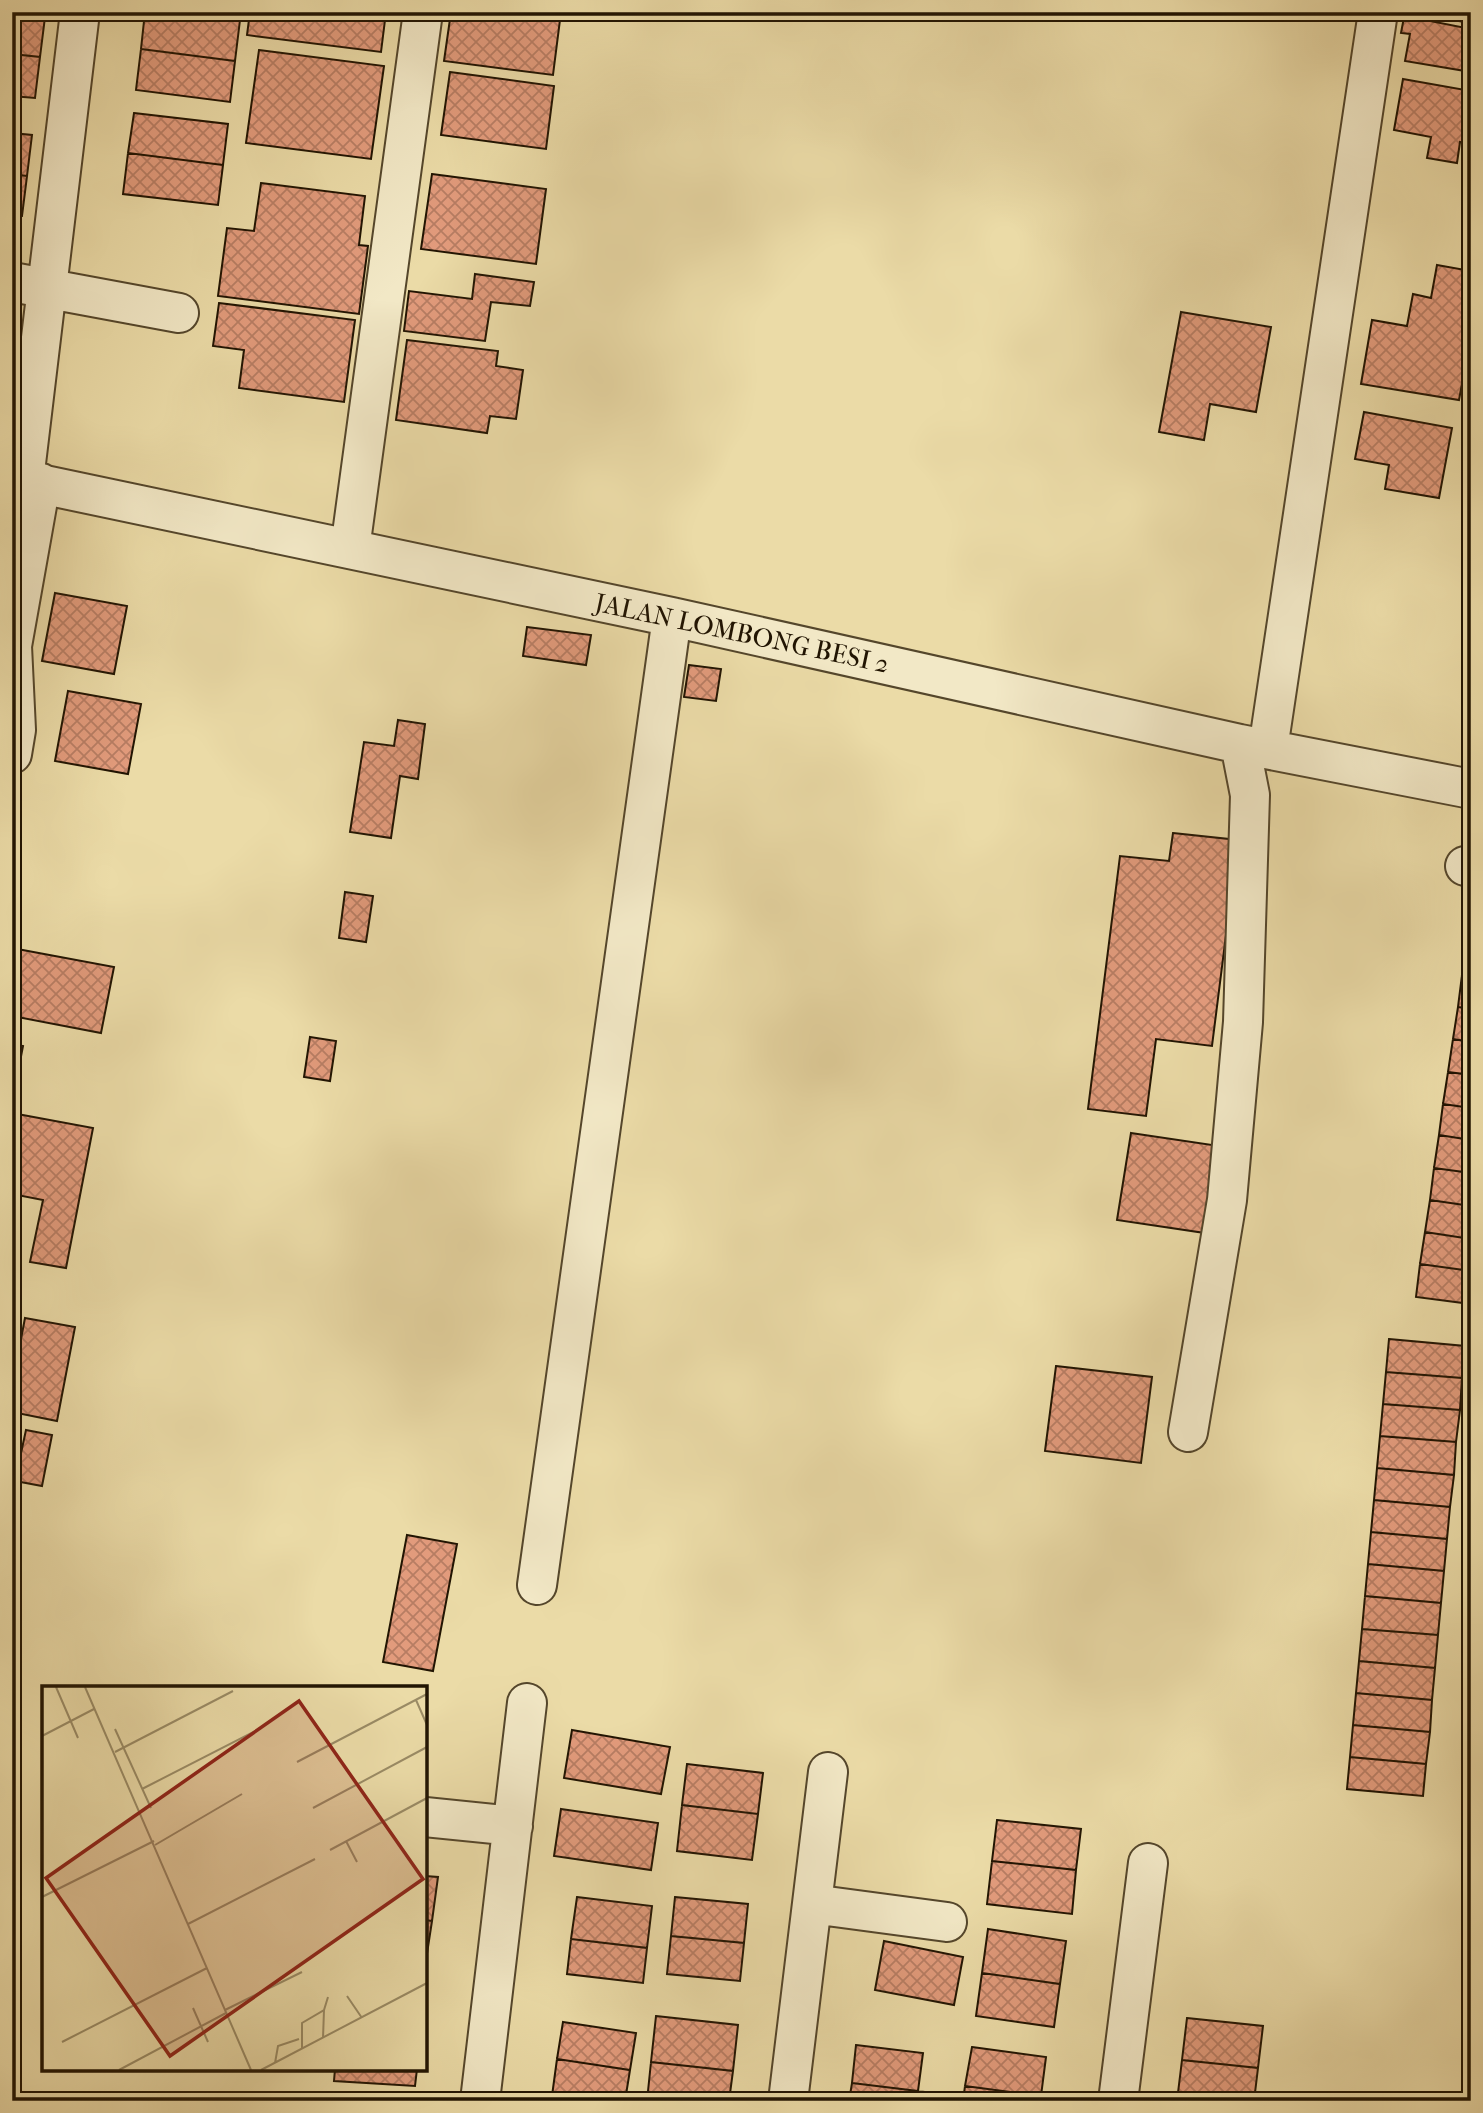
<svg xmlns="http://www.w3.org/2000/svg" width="1483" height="2113" viewBox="0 0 1483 2113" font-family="'IM FELL French Canon',serif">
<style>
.building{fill:url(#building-cross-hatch);stroke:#211402;stroke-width:2}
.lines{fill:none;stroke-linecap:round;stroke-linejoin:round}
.street-casing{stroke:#54462b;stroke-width:42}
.street{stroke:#f2e8c6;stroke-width:38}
.labels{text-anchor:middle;stroke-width:5;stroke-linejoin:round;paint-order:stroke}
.street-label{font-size:26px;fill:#211402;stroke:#f2e8c6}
.inset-road{fill:none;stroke:#9a8b65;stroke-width:2}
.view{fill:#8f2418;fill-opacity:0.15;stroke:#8f2418;stroke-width:3.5}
.inset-edge{fill:none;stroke:#211402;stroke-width:3.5}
</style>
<defs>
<pattern id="building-cross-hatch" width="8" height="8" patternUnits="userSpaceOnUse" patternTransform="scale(1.75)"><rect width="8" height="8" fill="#e29b7c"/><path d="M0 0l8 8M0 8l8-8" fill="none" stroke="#b77d63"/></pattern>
</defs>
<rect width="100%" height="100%" fill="#ebdba7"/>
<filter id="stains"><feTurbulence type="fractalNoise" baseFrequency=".00286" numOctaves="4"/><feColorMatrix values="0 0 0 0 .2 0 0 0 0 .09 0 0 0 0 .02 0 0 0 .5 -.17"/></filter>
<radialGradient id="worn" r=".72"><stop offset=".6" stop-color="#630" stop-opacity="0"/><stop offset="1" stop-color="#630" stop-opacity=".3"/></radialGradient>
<path class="building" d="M145,12H172L240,20L235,61L141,49Z
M250,12H386L381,52L247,35Z
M451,12H561L553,75L444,61Z
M1405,12H1427L1425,20L1471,29V72L1405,61L1410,34L1401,33Z
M1453,12H1471V23L1452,20Z
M12,13L45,17L40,57L12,54Z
M141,49L235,61L230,102L136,90Z
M259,50L384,66L371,159L246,143Z
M12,54L40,57L35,98L12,96Z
M450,72L554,86L546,149L441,135Z
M1403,79L1471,91V144L1460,142L1457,163L1427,158L1431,137L1394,130Z
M134,113L228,124L223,165L128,153Z
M12,133L32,135L27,176L12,174Z
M128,153L223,165L218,205L123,194Z
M12,174L27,176L22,216L12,215Z
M432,174L546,189L536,264L421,249Z
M261,183L365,196L359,245L368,246L359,314L218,296L227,228L254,231Z
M1437,265L1471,271V335L1459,400L1361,384L1372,320L1407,326L1413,294L1431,298Z
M475,274L534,282L530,306L491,302L485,341L404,331L409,291L472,299Z
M219,303L355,320L344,402L239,388L244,350L213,346Z
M1181,312L1271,327L1256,412L1210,404L1204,440L1159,432Z
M407,340L498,351L496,366L523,370L516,419L490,416L487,433L396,420Z
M1364,412L1452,428L1439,498L1385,489L1389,465L1355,459Z
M55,593L127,606L114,674L42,661Z
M527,627L591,635L586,665L523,656Z
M689,665L721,669L716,701L684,697Z
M68,691L141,704L128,774L55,761Z
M398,720L425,724L418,779L400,776L391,838L350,832L364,742L394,746Z
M1173,833L1238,840L1212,1046L1156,1039L1146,1116L1088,1109L1120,856L1169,861Z
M345,892L373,896L366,942L339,938Z
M1467,943L1471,944V976L1462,975Z
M12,948L114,967L101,1033L12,1016Z
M1462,975L1471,976V1009L1458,1007Z
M1458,1007L1471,1009V1042L1453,1039Z
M310,1037L336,1041L330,1081L304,1077Z
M1453,1039L1471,1042V1075L1448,1072Z
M12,1044L23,1046L12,1103Z
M1448,1072L1471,1075V1108L1443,1104Z
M1443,1104L1471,1108V1140L1439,1135Z
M12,1113L93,1128L66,1268L30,1262L43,1200L12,1194Z
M1131,1133L1219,1146L1205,1233L1117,1220Z
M1439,1135L1471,1140V1173L1434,1168Z
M1434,1168L1471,1173V1206L1430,1200Z
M1430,1200L1471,1206V1239L1425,1232Z
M1425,1232L1471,1239V1271L1420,1264Z
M1420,1264L1471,1271V1304L1416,1297Z
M25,1318L75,1327L57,1421L12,1412V1386Z
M1389,1339L1465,1346L1462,1378L1386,1372Z
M1056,1366L1152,1377L1141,1463L1045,1451Z
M1386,1372L1462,1378L1460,1410L1383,1404Z
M1383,1404L1460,1410L1456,1442L1380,1436Z
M26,1430L52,1435L42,1486L15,1481Z
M1380,1436L1456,1442L1454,1475L1377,1468Z
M1377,1468L1454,1475L1450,1507L1374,1500Z
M1374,1500L1450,1507L1447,1539L1371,1532Z
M1371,1532L1447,1539L1444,1571L1368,1564Z
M407,1535L457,1544L433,1671L383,1662Z
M1368,1564L1444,1571L1441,1603L1365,1596Z
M1365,1596L1441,1603L1438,1635L1362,1629Z
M1362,1629L1438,1635L1435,1668L1359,1661Z
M1359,1661L1435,1668L1432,1700L1356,1693Z
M1356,1693L1432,1700L1430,1732L1353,1725Z
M1353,1725L1430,1732L1426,1764L1350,1757Z
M572,1730L670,1747L661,1794L564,1778Z
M1350,1757L1426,1764L1423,1796L1347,1789Z
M687,1764L763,1773L758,1814L682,1805Z
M682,1805L758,1814L752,1860L677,1851Z
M561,1809L658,1823L651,1870L554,1856Z
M997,1820L1081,1829L1076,1870L992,1861Z
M992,1861L1076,1870L1072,1914L987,1904Z
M425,1876L438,1877L432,1921L425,1920Z
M577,1897L652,1906L647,1948L571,1939Z
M675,1897L748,1904L744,1943L671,1936Z
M425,1920L432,1921L426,1960H425Z
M988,1929L1066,1941L1060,1984L982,1973Z
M671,1936L744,1943L740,1981L667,1974Z
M571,1939L647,1948L643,1983L567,1974Z
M884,1941L963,1957L954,2005L875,1990Z
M982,1973L1060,1984L1054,2027L976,2016Z
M656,2016L738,2025L733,2071L651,2062Z
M1187,2018L1263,2026L1258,2068L1182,2060Z
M563,2022L636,2033L630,2070L557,2059Z
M856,2045L923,2053L918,2091L852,2083Z
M972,2047L1046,2057L1041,2096L965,2086Z
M557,2059L630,2070L625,2101H584L552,2096Z
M1182,2060L1258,2068L1254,2101H1177Z
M651,2062L733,2071L729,2101H647Z
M335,2069H417L415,2086L334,2081Z
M852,2083L934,2093L933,2101H849Z
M965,2086L1041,2096L1040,2101H963Z"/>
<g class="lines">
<defs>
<path id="street" d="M12,282L179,313
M12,478L672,617L1240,744L1471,789
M24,480L80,12
M350,549L423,12
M1268,749L1378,12
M12,754L16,730L12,646L41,483
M1465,866L1471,867
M1188,1432L1227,1200L1243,1022L1250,795L1240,744
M537,1585L672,617
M425,1817L513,1826
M812,1904L947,1922
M480,2101L527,1703
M788,2101L828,1772
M1118,2101L1148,1863"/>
</defs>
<use href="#street" class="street-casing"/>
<use href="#street" class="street"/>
</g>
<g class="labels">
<g class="street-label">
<text transform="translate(742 633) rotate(12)" y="9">JALAN LOMBONG BESI 2</text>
</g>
</g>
<g transform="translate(42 1686)">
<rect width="385" height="385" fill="#ebdba7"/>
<path class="inset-road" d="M14,1L36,52M43,1L209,384M374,14L385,39M73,43L109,122M0,50L52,23M73,66L191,5M255,76L385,8M100,103L219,42M271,122L385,61M304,155L315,176M113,159L200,108M288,164L385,112M0,211L112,155M146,238L273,173M305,310L320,332M151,322L166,356M183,324L260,286M281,352L282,324M20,356L165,282M260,363V337L282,324L286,311M233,377L236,360L257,353M77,384L184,327M219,384L385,297"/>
<path class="view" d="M257,15L381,193L128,370L4,192Z"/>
<rect width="385" height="385" class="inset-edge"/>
</g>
<rect width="1483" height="2113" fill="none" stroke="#ebdba7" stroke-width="42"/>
<rect x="14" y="14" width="1455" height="2085" fill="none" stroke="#211402" stroke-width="3.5"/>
<rect x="21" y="21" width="1441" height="2071" fill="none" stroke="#211402" stroke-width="2"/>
<rect width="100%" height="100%" filter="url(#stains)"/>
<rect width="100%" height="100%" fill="url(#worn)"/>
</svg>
